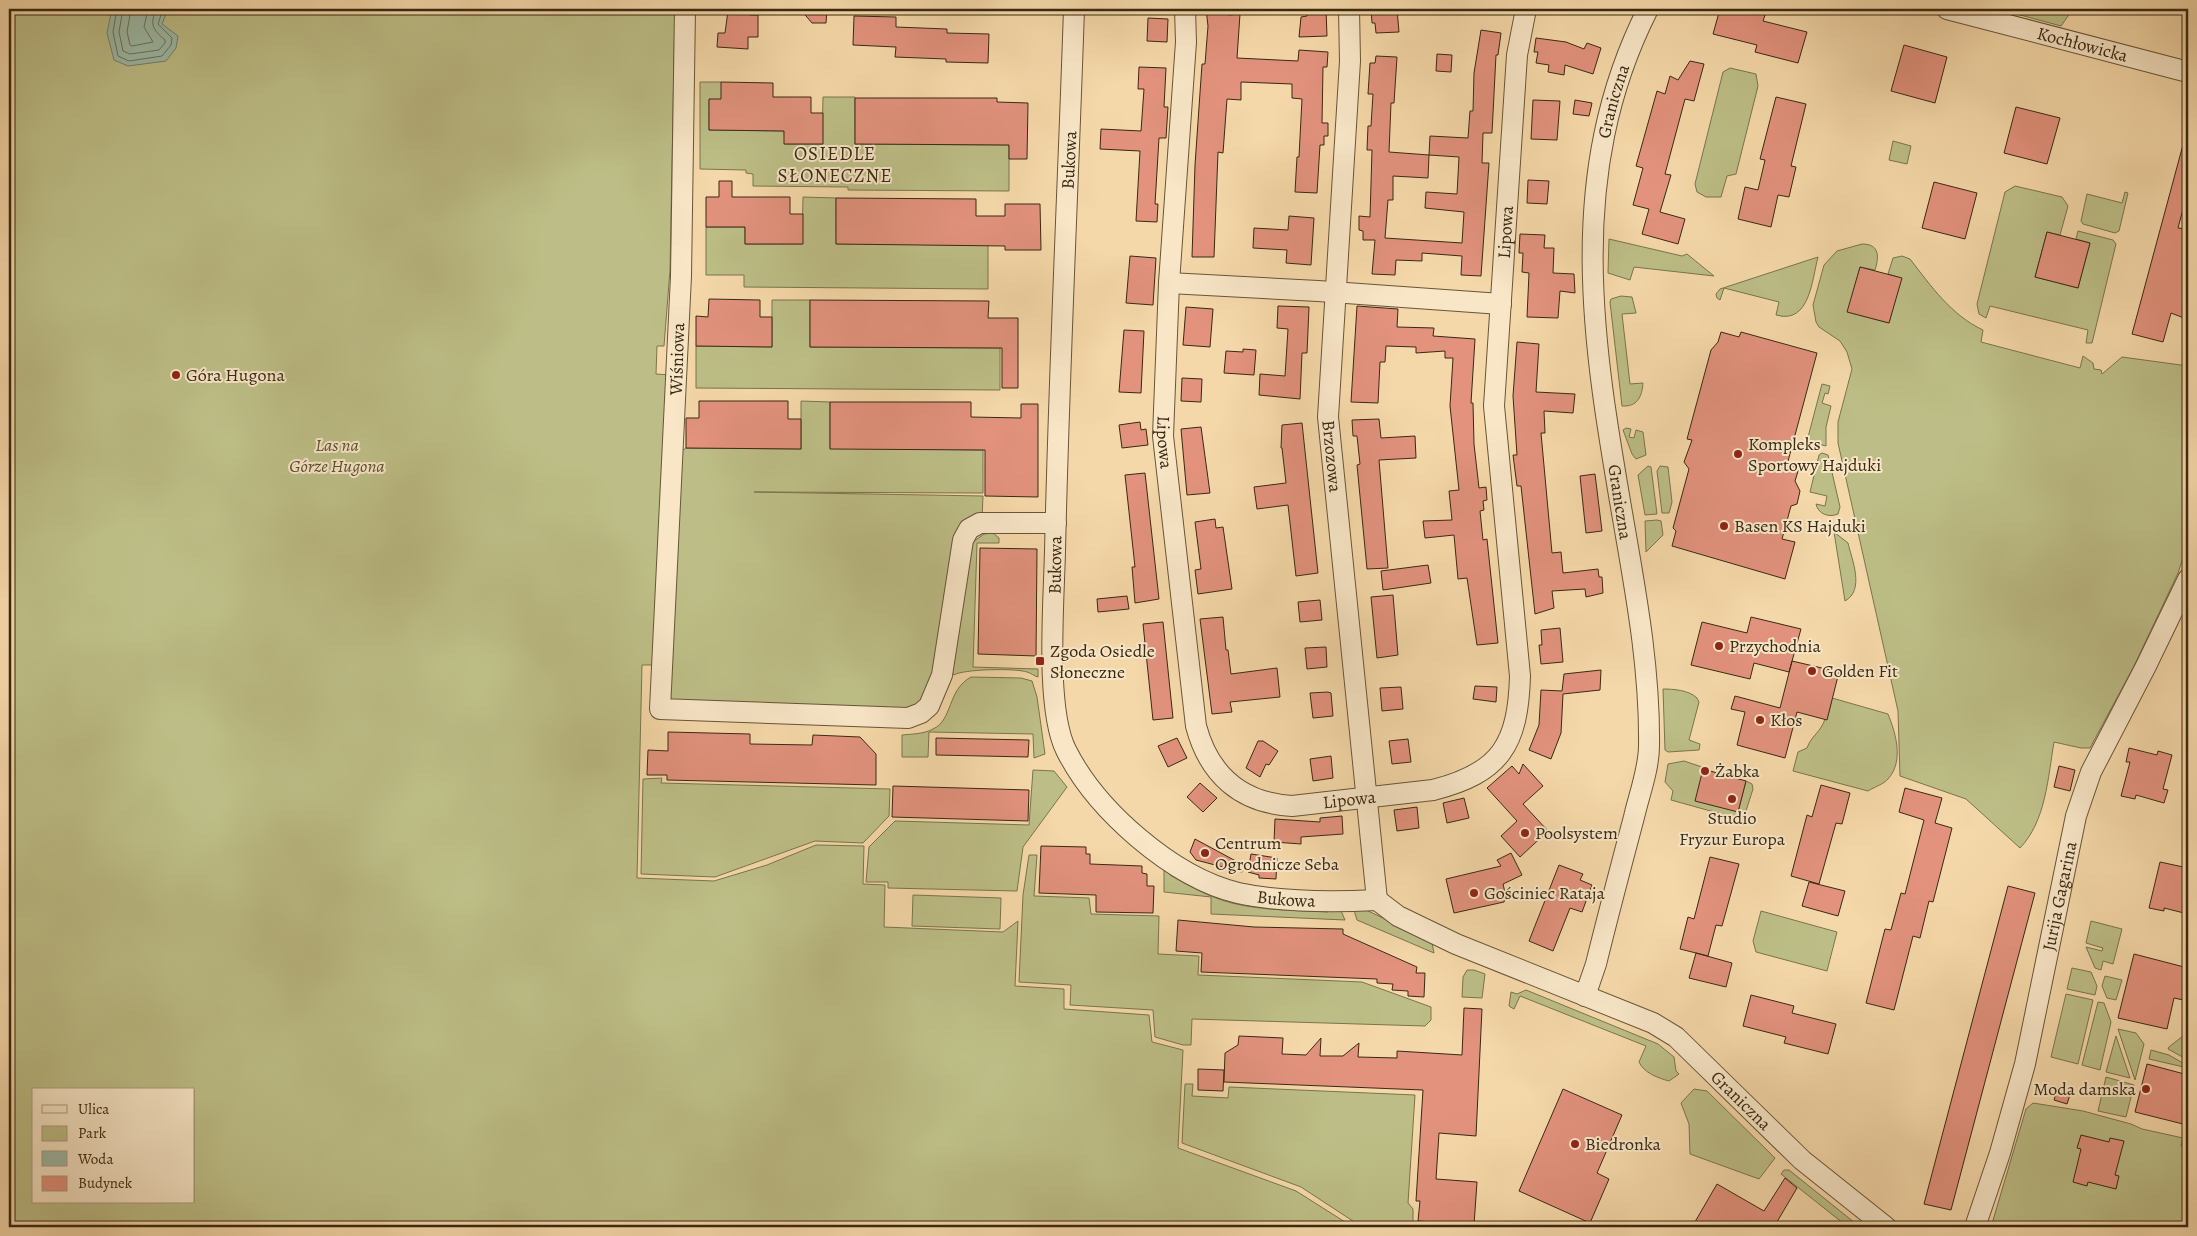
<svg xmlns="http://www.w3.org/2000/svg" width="2197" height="1236" viewBox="0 0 2197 1236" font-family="Alegreya,serif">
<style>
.green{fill:#bdbe87;stroke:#7a744d;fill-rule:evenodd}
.water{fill:#9cbaa7;stroke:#74806c}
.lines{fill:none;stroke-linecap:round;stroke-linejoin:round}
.shore{stroke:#6a725d;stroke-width:1}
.building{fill:#e2927d;stroke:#382913;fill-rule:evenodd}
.minor-casing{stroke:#675538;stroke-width:22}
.minor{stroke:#f8e6c7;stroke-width:20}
.poi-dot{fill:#8f2418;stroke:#f8e6c7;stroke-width:2}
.labels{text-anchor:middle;stroke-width:4;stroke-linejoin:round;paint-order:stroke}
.street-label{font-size:18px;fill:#382913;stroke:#f8e6c7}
.poi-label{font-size:18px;fill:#382913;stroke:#f8e6c7;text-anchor:start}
.park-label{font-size:18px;font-style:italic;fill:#594e30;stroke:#f8e6c7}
.neighbourhood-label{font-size:19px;letter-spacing:1px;fill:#382913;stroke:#f8e6c7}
</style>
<rect width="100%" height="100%" fill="#f5d8a9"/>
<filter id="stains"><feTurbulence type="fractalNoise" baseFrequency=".004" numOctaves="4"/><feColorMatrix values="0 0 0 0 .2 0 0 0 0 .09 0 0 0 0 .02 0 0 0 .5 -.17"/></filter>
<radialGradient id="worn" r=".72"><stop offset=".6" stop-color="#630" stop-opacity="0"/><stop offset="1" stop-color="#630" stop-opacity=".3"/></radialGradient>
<path class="green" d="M9,9H675L670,270L664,346H657L656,374L672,375L654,665H642L637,878L714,881L767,865L816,845L864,846L863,884L885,885L884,927L1003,932L1018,921L1015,986L1064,989V1009L1149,1015L1152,1042L1183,1050L1178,1148L1296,1191L1353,1227H9ZM34,1090H194V1202H34Z
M1998,9H2073L2061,26Z
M1730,68L1756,74L1758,86L1736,174L1727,176L1721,197H1706L1697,192L1695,184L1723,72Z
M700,82H721L728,100H709V130L784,131L785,144H822L823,97H855V144L1009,145V191L848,190V187L753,186V174L746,173V170L700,169Z
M1893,141L1911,146L1907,164L1889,160Z
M2015,186L2062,197L2068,206L2060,235L2047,232L2035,277L2078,288L2090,243L2076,239L2078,231L2113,240L2116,244L2092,343H2086L2088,330L1990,306L1986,318L1979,314L1977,304L2005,192Z
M2125,192L2128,193L2119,231L2115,233L2083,224L2081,221L2087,194L2122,203Z
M803,197L836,198V244L988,245V289L744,287V275H706V227H745V244H802Z
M1609,239L1682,256L1687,254L1714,276L1634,267L1630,280L1608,273Z
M1862,244C1880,244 1879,257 1875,270L1860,267L1848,312L1889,323L1901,278L1888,274L1893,258L1902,256L1910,259C1931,286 1951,315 1983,330L1981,342L2080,368L2083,356L2093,363L2094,369L2101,370L2102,374L2122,357L2188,366V542L2178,573L2134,666L2090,748H2081L2054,742C2048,777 2046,821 2020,848L1966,799L1900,776L1898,711L1838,443V422L1852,369L1847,352L1840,341L1819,327L1816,322L1813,305L1824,265L1837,251Z
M1818,257C1812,279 1810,325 1776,315L1779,302L1724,288L1720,300L1717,298L1716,294L1720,289Z
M1621,296L1632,297L1636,313L1622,314L1630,384L1643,383C1642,397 1637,407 1622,406L1610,302L1611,299Z
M772,300H810V347L1000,348V390L696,388V346L772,347Z
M1822,384L1830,386L1828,394L1825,393L1822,403L1831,406L1826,427V446L1807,441Z
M801,401L830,402V448L983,450V493L754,492L983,496L982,518L971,519L938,673L918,710L666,700L679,453L686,448L801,449Z
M1626,428L1631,429L1629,437L1634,438L1636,430L1643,432L1646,455L1636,459L1632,454L1623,430Z
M1822,453L1828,455L1840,507L1838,514C1829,518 1818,514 1816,504L1825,506L1827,496L1810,492L1819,455Z
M1648,466L1651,467L1657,514L1645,515L1638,475Z
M1660,466L1668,467L1672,502L1669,513H1662L1657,471Z
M1657,520L1661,521L1663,535L1646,552L1645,521Z
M1834,532L1848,543C1852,560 1865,590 1845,601Z
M993,533L999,538V543H977L973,667L1038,669V677C1034,676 1031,673 1027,672C1016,668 963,669 954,675L951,671L970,544L984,534Z
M971,677L1021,678L1032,681L1037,697L1045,754L1034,758L1033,734L929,732L928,757H902V735C912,734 924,734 933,729C953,720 947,690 971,677Z
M1663,689C1673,689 1689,690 1697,698L1699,702L1689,740L1700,744L1699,750L1668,752L1665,750Z
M1832,698L1888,714C1896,734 1904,761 1888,779C1884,784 1874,787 1868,791L1793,771L1798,752L1807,748C1811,736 1821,732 1825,719H1827Z
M1684,761L1702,767L1738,812L1746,781L1752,784L1753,789L1743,820L1671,800L1673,791L1665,782L1668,764Z
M1033,770L1054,771L1067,787L1023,847L1017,891L888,888V882H866L869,847L895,821L1029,825Z
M662,778L661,783L890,789L889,816L863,843L815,841L715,877L641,874L643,779Z
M1029,855H1037L1034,896L1089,898L1091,914L1159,916L1158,954L1199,956L1198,975L1362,982L1431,1007V1020L1425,1026L1192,1019L1191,1045H1183L1155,1037L1153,1010L1070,1005L1071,985L1019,982L1023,895Z
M1164,863L1170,867V875C1189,886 1211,898 1232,903C1263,911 1296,910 1328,912L1333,906H1339L1345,920L1211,914V897L1164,892Z
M913,895L1001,898L1000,929L912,926Z
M1353,907L1364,909L1429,940L1432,943L1434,953L1357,920Z
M1761,911L1837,932L1827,971L1756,952L1753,941Z
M2091,921L2122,929L2113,964L2103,961L2101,970L2095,968L2086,947L2102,951L2103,948L2086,943Z
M2072,968L2091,972L2097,986L2095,995L2067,989Z
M1467,970H1474L1485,974L1482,998L1462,997L1463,977Z
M2105,976L2122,980L2116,1000L2107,998L2102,986Z
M1526,990L1658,1044L1674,1057L1676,1071L1679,1074L1669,1081C1658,1078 1644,1073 1639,1062L1646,1046L1520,996L1514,1009L1509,1006L1511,992L1517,994Z
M2066,994L2093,1000L2078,1064L2051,1057Z
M2098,1002L2104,1003L2111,1022L2100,1070L2082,1065Z
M2118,1029L2136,1033L2144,1044L2135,1080Z
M2188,1032V1060L2168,1049L2169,1047Z
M2116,1036L2130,1078L2106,1072Z
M2151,1050L2169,1055L2188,1066V1068L2149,1059Z
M2106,1077L2134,1085L2126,1117L2098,1111Z
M1185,1084H1193L1192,1096L1228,1098L1229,1087L1415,1095L1408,1203L1413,1209V1227H1362L1301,1187L1182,1143Z
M1694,1089L1707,1091L1775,1158L1759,1179L1690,1154L1689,1124L1681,1103Z
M2033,1103L2083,1111L2131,1124L2142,1129L2183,1138L2181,1146L2188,1148V1227H1991L2026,1109Z
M1784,1170H1789L1860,1227H1848L1781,1174Z"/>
<path class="water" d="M112,9H168L162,24L178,36L176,48L166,61L128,66L114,60L107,33Z"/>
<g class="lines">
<path class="shore" d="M117,9L113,32L118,56L129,61L162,56L171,45L172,38L158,24L163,9
M123,9L119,32L123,51L130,54L159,50L165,43V40C152,29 150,25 156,9
M131,9L127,32L130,45L132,46L153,42L144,27L148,9"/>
</g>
<path class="building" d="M800,9H827L826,23H812Z
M1206,9H1228L1229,15L1240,14L1237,58L1298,61L1299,50L1328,52L1327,67H1323L1322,123H1328V136H1324V145H1320L1317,193L1295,192L1297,157H1299L1302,99L1292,98V84L1241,82V100L1227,99L1223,153L1218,152L1214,257H1192L1195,165L1202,64H1205L1208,26Z
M1307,9H1326L1327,36L1299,37L1301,17L1307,16Z
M1371,9H1397L1399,32L1376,33L1375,23H1372Z
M1720,9H1740L1765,15L1763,21L1807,32L1798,63L1755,52L1757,45L1713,34Z
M728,11L750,12V15H758V37H748V49L717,47L718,33H725Z
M854,16L896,17V27L947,29V33L989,34L988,63L946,62V59L895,57L896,47L853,45Z
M1148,18L1168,19L1167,42L1147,41Z
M1481,30L1501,33L1498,55H1496L1492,133H1483L1482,163H1489L1481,276L1461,275L1462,256L1422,253V261L1396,260L1395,275L1372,274L1375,240H1363V231L1359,230V216L1370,217L1372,150H1367L1368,126H1371L1373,94H1368L1370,63H1375L1376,56L1397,57L1394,103H1391L1389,152L1429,155L1430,136L1468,138L1470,111H1473L1474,73ZM1429,155L1459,157L1457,194L1426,192L1425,208L1464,212L1462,243L1385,238L1388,200H1393V176L1428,178Z
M1536,38L1566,42L1584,49L1587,43L1601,48L1593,74L1565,65L1564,75L1548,72L1549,65L1536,63L1538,52H1534Z
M1904,45L1947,57L1935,103L1891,91Z
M1437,54L1452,55L1451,72L1436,71Z
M1690,61L1704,64L1694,101L1685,99L1665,174L1671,175L1660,212L1685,219L1678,244L1642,234L1649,209L1633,205L1643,168L1636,166L1657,91L1665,94L1670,76L1678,80Z
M1139,67L1166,68L1164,107H1168L1166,138H1159L1155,204H1158L1157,222L1136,221L1140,151L1100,149L1101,129L1141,131L1144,89H1138Z
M721,82L773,83V97H811V113H823V144H784V131L709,130V99H721Z
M1776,97L1806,104L1791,166L1796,167L1789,197L1778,195L1771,227L1738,219L1745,187L1758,190L1765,160L1760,159Z
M855,98H997V102L1028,103L1027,159H1009V145L855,144Z
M1533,100L1560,101L1557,140L1531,139Z
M1575,100L1592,103L1589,116L1573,114Z
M2016,107L2060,118L2047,164L2004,153Z
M2184,141H2188V190L2178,228L2188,229V306L2184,318L2171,313L2163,342L2132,334Z
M1528,180L1549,181L1547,204L1527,203Z
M719,181H732V197H790V214H803V244H745V227H706V197H719Z
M1934,182L1977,193L1965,239L1922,228Z
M836,198L976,199V216H1005V204H1040L1041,250H1005V246L836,244Z
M1289,216L1314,218L1311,265L1286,263L1287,250L1253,248L1254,228L1288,230Z
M2047,232L2090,243L2078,288L2035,277Z
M1520,234L1545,235L1544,248H1554L1553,273L1574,274L1575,293L1560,291L1558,318L1527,317L1529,273L1522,272L1523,253H1519Z
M1130,256L1156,258L1153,305L1126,303Z
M1860,267L1902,278L1889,323L1847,312Z
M709,299L760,300V317H772V347L696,346V316L708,317Z
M810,300L989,301L988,318H1018V388H1002V348L810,347Z
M1278,306L1309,307L1307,353H1302L1300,399L1259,395L1260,374L1285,376L1288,329L1277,328Z
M1357,306L1398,309L1397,327L1434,328L1433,336L1475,339L1471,403H1473L1474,444L1479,488L1486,487L1487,500L1483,501L1484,510L1480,511L1483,540L1487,539L1498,643L1477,645L1467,578L1458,579L1454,535L1425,538L1423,521L1452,520L1449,491L1459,490L1450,406L1453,358H1445V351L1416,353V347L1386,346L1385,362H1380L1378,403L1351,402Z
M1186,307L1213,309L1210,347L1183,345Z
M1124,330L1144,331L1141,393L1119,392Z
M1721,332L1739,337L1741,332L1817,353L1787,465L1799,468L1795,481L1800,491L1797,504L1791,506L1782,539L1795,542L1785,579L1672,546L1676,531L1673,528L1689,469L1684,462L1692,440L1687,439L1711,350L1718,342Z
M1517,342L1539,344L1536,392L1575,394L1573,413L1544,411L1545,433H1541L1552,553L1561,552L1563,573L1598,569L1599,577H1602L1603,593L1586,597L1585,589L1552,591L1554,608L1535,614L1521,486H1517L1513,455H1517L1513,396Z
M1243,349L1256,350L1254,375L1224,373L1226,351L1243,352Z
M1182,378L1202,379L1201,402L1181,401Z
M699,401H788V419H801V449L686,448V418H699Z
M830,402H971V417L1021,418V404H1038V497L985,496V450L830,449Z
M1379,419L1381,438L1415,436L1416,458L1379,460L1388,568L1367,569L1357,465L1360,464L1357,436H1353L1352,420Z
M1140,422L1141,430L1146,429L1148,445L1122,448L1119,425Z
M1302,423L1318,573L1296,576L1288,505L1257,509L1254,487L1286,483L1282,448H1281L1282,425Z
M1201,427L1210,493L1187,495L1181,429Z
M1145,473L1159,599L1135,603L1132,567H1135L1125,475Z
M1595,474L1602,531L1586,533L1580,476Z
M1215,519L1216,528L1223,527L1232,589L1198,594L1195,570L1201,569L1195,522Z
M980,548L1037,549L1036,656L978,654Z
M1428,565L1431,583L1383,590L1381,571Z
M1393,595L1398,655L1377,658L1371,597Z
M1127,596L1129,609L1098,612L1097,599Z
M1320,600L1322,620L1300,622L1298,602Z
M1223,617L1226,650H1228L1231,674L1277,668L1280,697L1230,702L1232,712L1212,714L1200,619Z
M1751,617L1801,629L1789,672L1754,663L1750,679L1691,665L1702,622L1747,633Z
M1163,622L1173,718L1153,720L1143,624Z
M1560,628L1563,662L1541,664L1539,645H1542L1541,630Z
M1326,647L1327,667L1307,669L1305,648Z
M1792,661L1839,672L1827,720L1797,712L1785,758L1737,745L1745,712L1731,709L1735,696L1780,708Z
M1601,670L1600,690L1563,694L1561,733L1551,759L1529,750L1539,725L1541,690L1562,691L1564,674Z
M1475,686L1497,687L1496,702L1473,699Z
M1401,687L1403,709L1382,711L1380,688Z
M1328,692L1331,693L1333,716L1313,718L1310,693Z
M668,732L750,734V744L812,745L813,735L860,737L876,754V785L667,780V775H647L648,750L668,751Z
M936,738L1029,740L1028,757L936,755Z
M1177,738L1187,758L1168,767L1158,746Z
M1408,739L1411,762L1392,764L1389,741Z
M1258,741H1263L1278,751L1269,765L1266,764L1260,777L1246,768Z
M2129,748L2157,755L2158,751L2172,755L2163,789L2168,790L2164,803L2136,795L2135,799L2121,796L2130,762H2126Z
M1331,756L1333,778L1313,781L1310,759Z
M1523,764L1543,786L1523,804L1548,831L1520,857L1501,836L1517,821L1487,788L1512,766L1519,774Z
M2059,766L2075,770L2070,791L2054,787Z
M1703,769L1746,781L1738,812L1695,801Z
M1200,783L1217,798L1203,812L1187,797Z
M1821,785L1850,793L1842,824L1836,823L1819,884L1791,876L1807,815L1812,817Z
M893,786L1029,790L1028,821L892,817Z
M1905,788L1942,798L1935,823L1952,828L1933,902L1929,901L1920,938L1913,936L1894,1010L1866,1003L1885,929L1891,930L1901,893L1905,894L1924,820L1899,812Z
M1464,798L1469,818L1447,823L1443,803Z
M1417,807L1419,828L1397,831L1394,810Z
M1342,816L1343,834L1301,837V844L1274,842L1275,819L1320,822V818Z
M1195,839L1245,866L1242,872L1196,860L1190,852Z
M1041,846L1086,847V854H1090V864L1142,866V873L1147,874V886H1154L1153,913L1096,912V895L1039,893Z
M1511,853L1522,875L1503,884L1506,897L1504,902L1454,913L1446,879L1501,866L1497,860Z
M1251,854L1277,858L1276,879L1259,878V875L1248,872Z
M1710,857L1739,864L1722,926L1716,925L1708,956L1680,949L1688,917L1694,919Z
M2160,862L2188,868V914L2164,908V911L2149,908Z
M1559,865L1583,874L1580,880L1592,885L1582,912L1570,908L1553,951L1529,941Z
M1809,882L1845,891L1838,916L1802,906Z
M2008,886L2035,893L1951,1210L1924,1204Z
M1178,920L1254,927L1343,929V934L1417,967L1416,973H1425L1424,997L1408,996V991L1392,990L1393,984L1377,983V979L1201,972L1202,953L1176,951Z
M1696,953L1732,963L1726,987L1689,978Z
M2134,954L2188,968V1001L2174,998L2167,1029L2118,1018Z
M1751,995L1794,1006L1792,1013L1836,1024L1828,1054L1784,1043L1786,1037L1743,1026Z
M1464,1008L1482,1009L1476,1136L1439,1133L1436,1179L1477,1182L1474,1225L1418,1221L1420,1201H1416L1423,1090L1224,1082L1225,1053L1238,1045L1239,1036L1283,1038L1282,1054L1306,1055L1321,1038L1320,1056H1343L1359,1043L1358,1057L1397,1058V1051L1462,1055Z
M2147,1064L2188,1075V1104L2183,1124L2135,1112Z
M1198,1069L1224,1070L1223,1091L1198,1090Z
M2058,1087L2071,1092L2067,1104L2054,1100Z
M1563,1089L1622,1115L1597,1173L1609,1179L1590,1223L1519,1191Z
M2081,1135L2109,1142L2110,1138L2124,1141L2115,1175L2119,1176L2116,1189L2088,1182L2087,1186L2073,1182L2081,1149L2077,1148Z
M1785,1178L1797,1188L1774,1227H1692L1717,1184L1764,1211Z"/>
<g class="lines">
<defs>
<g id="minor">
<path d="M685,9L681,276L660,709L908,718L921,713L929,706L942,675L963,540L969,529L980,523H1056"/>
<path id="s1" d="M1074,9C1068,189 1059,370 1055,551C1054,600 1045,708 1066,750C1096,810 1172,877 1238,893C1279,902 1336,902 1377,900"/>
<path id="s2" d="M1185,9L1186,42L1169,283L1163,436L1196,726C1209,775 1241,803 1292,806L1433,790C1501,773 1518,744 1520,676L1494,406L1517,55L1526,9"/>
<path id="s3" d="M1349,9L1350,61L1328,417L1377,900"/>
<path id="s4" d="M1947,9L2188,72"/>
<path d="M1169,283L1318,291L1501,304"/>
<path id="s5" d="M1377,900L1398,916L1456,944L1653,1023L1676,1037L1802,1160L1886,1227"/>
<path id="s6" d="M1585,996L1596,964C1608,915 1621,866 1634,817C1639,795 1649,769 1649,746C1650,675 1638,605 1626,536C1595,356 1561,181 1648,9"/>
<path id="s7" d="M1975,1227L2000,1153L2025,1064L2076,816L2091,772L2146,666L2188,579"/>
</g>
</defs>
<use href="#minor" class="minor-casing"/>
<use href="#minor" class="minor"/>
</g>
<g class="poi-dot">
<circle cx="176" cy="375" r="5"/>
<circle cx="1738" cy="454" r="5"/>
<circle cx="1724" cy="526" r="5"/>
<circle cx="1719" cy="646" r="5"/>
<rect x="1035" y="656" width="10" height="10" rx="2.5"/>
<circle cx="1812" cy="671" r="5"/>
<circle cx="1760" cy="720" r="5"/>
<circle cx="1705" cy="771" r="5"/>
<circle cx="1732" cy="799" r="5"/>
<circle cx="1525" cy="833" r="5"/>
<circle cx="1205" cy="853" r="5"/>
<circle cx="1474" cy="893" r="5"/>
<circle cx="2146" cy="1089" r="5"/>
<circle cx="1575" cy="1144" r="5"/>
</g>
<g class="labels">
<g class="street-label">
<text dy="6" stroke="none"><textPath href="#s4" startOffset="140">Kochłowicka</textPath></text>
<text dy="6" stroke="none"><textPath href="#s6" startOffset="909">Graniczna</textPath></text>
<text transform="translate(1069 160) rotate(-87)" y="6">Bukowa</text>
<text dy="6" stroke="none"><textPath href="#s2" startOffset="1601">Lipowa</textPath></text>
<text transform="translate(677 359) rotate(-88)" y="6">Wiśniowa</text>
<text dy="6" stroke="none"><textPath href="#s2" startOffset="434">Lipowa</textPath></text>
<text dy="6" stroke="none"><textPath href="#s3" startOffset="448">Brzozowa</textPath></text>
<text transform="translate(1620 502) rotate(81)" y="6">Graniczna</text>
<text transform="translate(1055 565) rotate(-89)" y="6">Bukowa</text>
<text dy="6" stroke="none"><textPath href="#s2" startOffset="912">Lipowa</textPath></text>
<text dy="6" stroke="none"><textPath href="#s7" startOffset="342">Jurija Gagarina</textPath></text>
<text dy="6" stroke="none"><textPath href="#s1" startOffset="1021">Bukowa</textPath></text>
<text dy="6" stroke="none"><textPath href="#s5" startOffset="421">Graniczna</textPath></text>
</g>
<g class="poi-label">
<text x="186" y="381">Góra Hugona</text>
<text x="1748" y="450">Kompleks<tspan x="1748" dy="21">Sportowy Hajduki</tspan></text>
<text x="1734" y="532">Basen KS Hajduki</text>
<text x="1729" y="652">Przychodnia</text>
<text x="1050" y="657">Zgoda Osiedle<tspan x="1050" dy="21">Słoneczne</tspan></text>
<text x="1822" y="677">Golden Fit</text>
<text x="1770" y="726">Kłos</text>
<text x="1715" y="777">Żabka</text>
<text x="1732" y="824" text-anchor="middle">Studio<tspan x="1732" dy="21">Fryzur Europa</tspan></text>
<text x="1535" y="839">Poolsystem</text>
<text x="1215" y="849">Centrum<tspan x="1215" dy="21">Ogrodnicze Seba</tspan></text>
<text x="1484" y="899">Gościniec Rataja</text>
<text x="2136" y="1095" text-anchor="end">Moda damska</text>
<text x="1585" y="1150">Biedronka</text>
</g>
<g class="park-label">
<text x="337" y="451">Las na<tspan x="337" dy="21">Górze Hugona</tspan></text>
</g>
<g class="neighbourhood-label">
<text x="835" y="160">OSIEDLE<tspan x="835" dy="22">SŁONECZNE</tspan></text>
</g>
</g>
<rect width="2197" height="1236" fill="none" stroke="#f5d8a9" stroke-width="30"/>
<rect x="10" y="10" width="2177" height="1216" fill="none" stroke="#382913" stroke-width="2.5"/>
<rect x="15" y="15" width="2167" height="1206" fill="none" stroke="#382913"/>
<rect x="32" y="1088" width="162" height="115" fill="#f8e6c7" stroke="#ab9a7f"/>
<rect x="42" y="1105" width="25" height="8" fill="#f8e6c7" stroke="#ab9a7f"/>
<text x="78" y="1114" font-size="15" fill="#382913">Ulica</text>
<rect x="42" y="1126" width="25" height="15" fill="#bdbe87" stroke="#ab9a7f"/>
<text x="78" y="1138" font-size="15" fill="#382913">Park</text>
<rect x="42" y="1151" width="25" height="15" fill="#9cbaa7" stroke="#ab9a7f"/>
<text x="78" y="1164" font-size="15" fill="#382913">Woda</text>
<rect x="42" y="1176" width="25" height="15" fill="#e2927d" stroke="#ab9a7f"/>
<text x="78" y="1188" font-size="15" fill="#382913">Budynek</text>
<rect width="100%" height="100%" filter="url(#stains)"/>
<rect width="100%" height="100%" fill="url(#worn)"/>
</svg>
